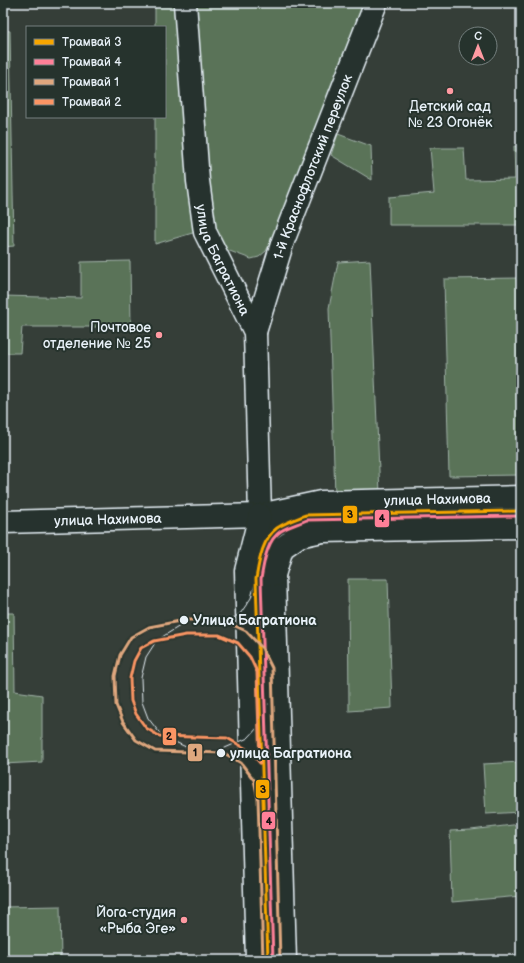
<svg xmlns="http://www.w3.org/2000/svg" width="524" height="963" viewBox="0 0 524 963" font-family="'Balsamiq Sans',sans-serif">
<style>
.green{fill:#5a7359;stroke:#a1b2a8}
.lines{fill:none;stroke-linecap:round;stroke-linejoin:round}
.minor-casing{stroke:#e8f1f8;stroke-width:25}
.major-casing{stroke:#e8f1f8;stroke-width:25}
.minor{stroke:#26332d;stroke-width:22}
.major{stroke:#26332d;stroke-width:22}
.tram{stroke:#e8f1f8;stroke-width:1}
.tram-1-casing{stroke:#26332d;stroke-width:6}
.tram-2-casing{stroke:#26332d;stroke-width:6}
.tram-3-casing{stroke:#26332d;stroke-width:6}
.tram-4-casing{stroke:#26332d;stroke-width:6}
.tram-1{stroke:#f7a600;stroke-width:3}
.tram-2{stroke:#ff8098;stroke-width:3}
.tram-3{stroke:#dfa77e;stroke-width:3}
.tram-4{stroke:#fb9564;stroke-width:3}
.poi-dot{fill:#ff9aa2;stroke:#26332d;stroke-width:1.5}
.stop-dot{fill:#e8f1f8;stroke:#26332d;stroke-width:1.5}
.labels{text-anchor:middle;stroke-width:4;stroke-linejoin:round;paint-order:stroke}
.poi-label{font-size:14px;fill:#e8f1f8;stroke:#26332d;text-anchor:end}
.street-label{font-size:14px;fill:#e8f1f8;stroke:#26332d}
.stop-label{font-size:14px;font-weight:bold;fill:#e8f1f8;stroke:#26332d;text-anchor:start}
.line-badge{stroke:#26332d;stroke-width:1.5}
.pale-badge-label{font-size:11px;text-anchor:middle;font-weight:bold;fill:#111}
</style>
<rect width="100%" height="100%" fill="#353e38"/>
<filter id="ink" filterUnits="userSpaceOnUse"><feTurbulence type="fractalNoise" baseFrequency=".025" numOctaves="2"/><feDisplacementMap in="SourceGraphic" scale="8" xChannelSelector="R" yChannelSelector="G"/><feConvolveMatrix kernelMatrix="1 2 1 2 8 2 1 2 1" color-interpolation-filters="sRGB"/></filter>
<g filter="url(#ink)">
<path class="green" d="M155,3H178L196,232L155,244V117H165V27H155Z
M192,3H367L282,220L266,251L259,257L251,259L227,250L213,234Z
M3,30L10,31L14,246L3,247Z
M338,134L371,146L372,180L331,155Z
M514,146L521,147V225H389V197L434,193L430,148H464L466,180L515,179Z
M370,260L380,494L335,496L329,308L338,262Z
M130,261L131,327H22L20,353H3V296L81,298V262Z
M521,278V475L449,476L444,279Z
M348,579H388L392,708L349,711Z
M3,613H14L15,691L42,695V762L3,764Z
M521,762V812L486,814L483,764Z
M521,824V896L452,902L450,831L471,830Z
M60,906L61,960H3V907Z"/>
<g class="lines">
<defs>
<g id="minor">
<path id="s1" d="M185,3L198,181L205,232L255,332L260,515"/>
<path id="s2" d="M255,332L283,241L376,3"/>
</g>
<g id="major">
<path d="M265,516L322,531L521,527"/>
<path d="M261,518L274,575L285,960"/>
<path id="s3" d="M3,522L260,515L321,502L521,497"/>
<path d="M274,575L282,548L299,536L322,531"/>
<path d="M257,960L246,571L260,515"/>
</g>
</defs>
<use href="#minor" class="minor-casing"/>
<use href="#major" class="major-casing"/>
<use href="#minor" class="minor"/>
<use href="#major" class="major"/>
<path class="tram" d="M221,625L240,614L251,598L256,579
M180,626L157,640L146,657L141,678L142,702L148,718L162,736L186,747
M225,748L248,738C260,726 262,720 268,704"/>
<defs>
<path id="tram-1" d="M268,960L256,579C259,562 262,539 277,528C286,522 296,519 306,515L521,511"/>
<path id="tram-2" d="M273,960L261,579C264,563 266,541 281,531C289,526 298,524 307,520L521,516"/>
<path id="tram-3" d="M263,960L258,798L254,780L241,763L224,753L155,751L136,740L123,722L116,705L115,676L120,655L131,637L149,627L185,620H222L246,631L262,648L272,668L280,960"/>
<path id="tram-4" d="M186,635H219L238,643L250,657L257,672L260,763L250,751L227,738L159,736L146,728L136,714L131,701L130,678L134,661L141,648L154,641Z"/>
</defs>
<use href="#tram-1" class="tram-1-casing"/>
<use href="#tram-2" class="tram-2-casing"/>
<use href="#tram-3" class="tram-3-casing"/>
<use href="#tram-4" class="tram-4-casing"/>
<use href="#tram-1" class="tram-1"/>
<use href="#tram-2" class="tram-2"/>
<use href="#tram-3" class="tram-3"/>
<use href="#tram-4" class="tram-4"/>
</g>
</g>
<g class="poi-dot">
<circle cx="450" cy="91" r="4"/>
<circle cx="159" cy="335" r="4"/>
<circle cx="184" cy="920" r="4"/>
</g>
<g class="stop-dot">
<circle cx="184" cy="620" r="5"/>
<circle cx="221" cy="753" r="5"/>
</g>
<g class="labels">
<g class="poi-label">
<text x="450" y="111" text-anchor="middle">Детский сад<tspan x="450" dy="16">№ 23 Огонёк</tspan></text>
<text x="151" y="332">Почтовое<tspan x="151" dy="16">отделение № 25</tspan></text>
<text x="176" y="917">Йога-студия<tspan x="176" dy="16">«Рыба Эге»</tspan></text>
</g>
<g class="street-label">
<text dy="5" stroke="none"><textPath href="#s2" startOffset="175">1-й Краснофлотский переулок</textPath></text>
<text dy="5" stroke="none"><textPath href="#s1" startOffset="262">улица Багратиона</textPath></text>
<text dy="5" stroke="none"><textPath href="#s3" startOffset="436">улица Нахимова</textPath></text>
<text dy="5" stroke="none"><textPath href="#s3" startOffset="105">улица Нахимова</textPath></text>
</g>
<g class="stop-label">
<text x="193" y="625">Улица Багратиона</text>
<text x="230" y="758">улица Багратиона</text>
</g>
</g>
<g class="line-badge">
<rect x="342" y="505" width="16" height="19" rx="4" fill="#f7a600"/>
<rect x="374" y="509" width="16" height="19" rx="4" fill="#ff8098"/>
<rect x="162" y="727" width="15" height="19" rx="4" fill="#fb9564"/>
<rect x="187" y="743" width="16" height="19" rx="4" fill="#dfa77e"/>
<rect x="255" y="779" width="15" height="20" rx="4" fill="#f7a600"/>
<rect x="261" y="811" width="15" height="19" rx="4" fill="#ff8098"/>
</g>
<g class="pale-badge-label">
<text x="350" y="518">3</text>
<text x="382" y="522">4</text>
<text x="169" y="740">2</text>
<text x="195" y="756">1</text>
<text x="263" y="793">3</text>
<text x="269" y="825">4</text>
</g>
<rect width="524" height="963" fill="none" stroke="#26332d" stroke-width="16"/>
<rect x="8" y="8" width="508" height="947" fill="none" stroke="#e8f1f8" stroke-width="1.5" filter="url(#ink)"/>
<rect x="26" y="26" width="140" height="92" fill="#26332d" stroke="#747f7e"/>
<rect x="34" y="39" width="20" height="6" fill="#f7a600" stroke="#747f7e"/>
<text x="62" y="46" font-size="12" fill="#e8f1f8">Трамвай 3</text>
<rect x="34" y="59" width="20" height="6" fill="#ff8098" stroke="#747f7e"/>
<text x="62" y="66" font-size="12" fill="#e8f1f8">Трамвай 4</text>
<rect x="34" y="79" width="20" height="6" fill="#dfa77e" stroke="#747f7e"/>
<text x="62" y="86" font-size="12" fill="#e8f1f8">Трамвай 1</text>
<rect x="34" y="99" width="20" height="6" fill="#fb9564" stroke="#747f7e"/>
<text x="62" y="106" font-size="12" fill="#e8f1f8">Трамвай 2</text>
<g transform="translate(478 46)"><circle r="19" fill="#26332d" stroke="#747f7e"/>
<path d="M0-3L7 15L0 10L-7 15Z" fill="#ff9aa2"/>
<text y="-6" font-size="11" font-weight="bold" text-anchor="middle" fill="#e8f1f8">С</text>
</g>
</svg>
